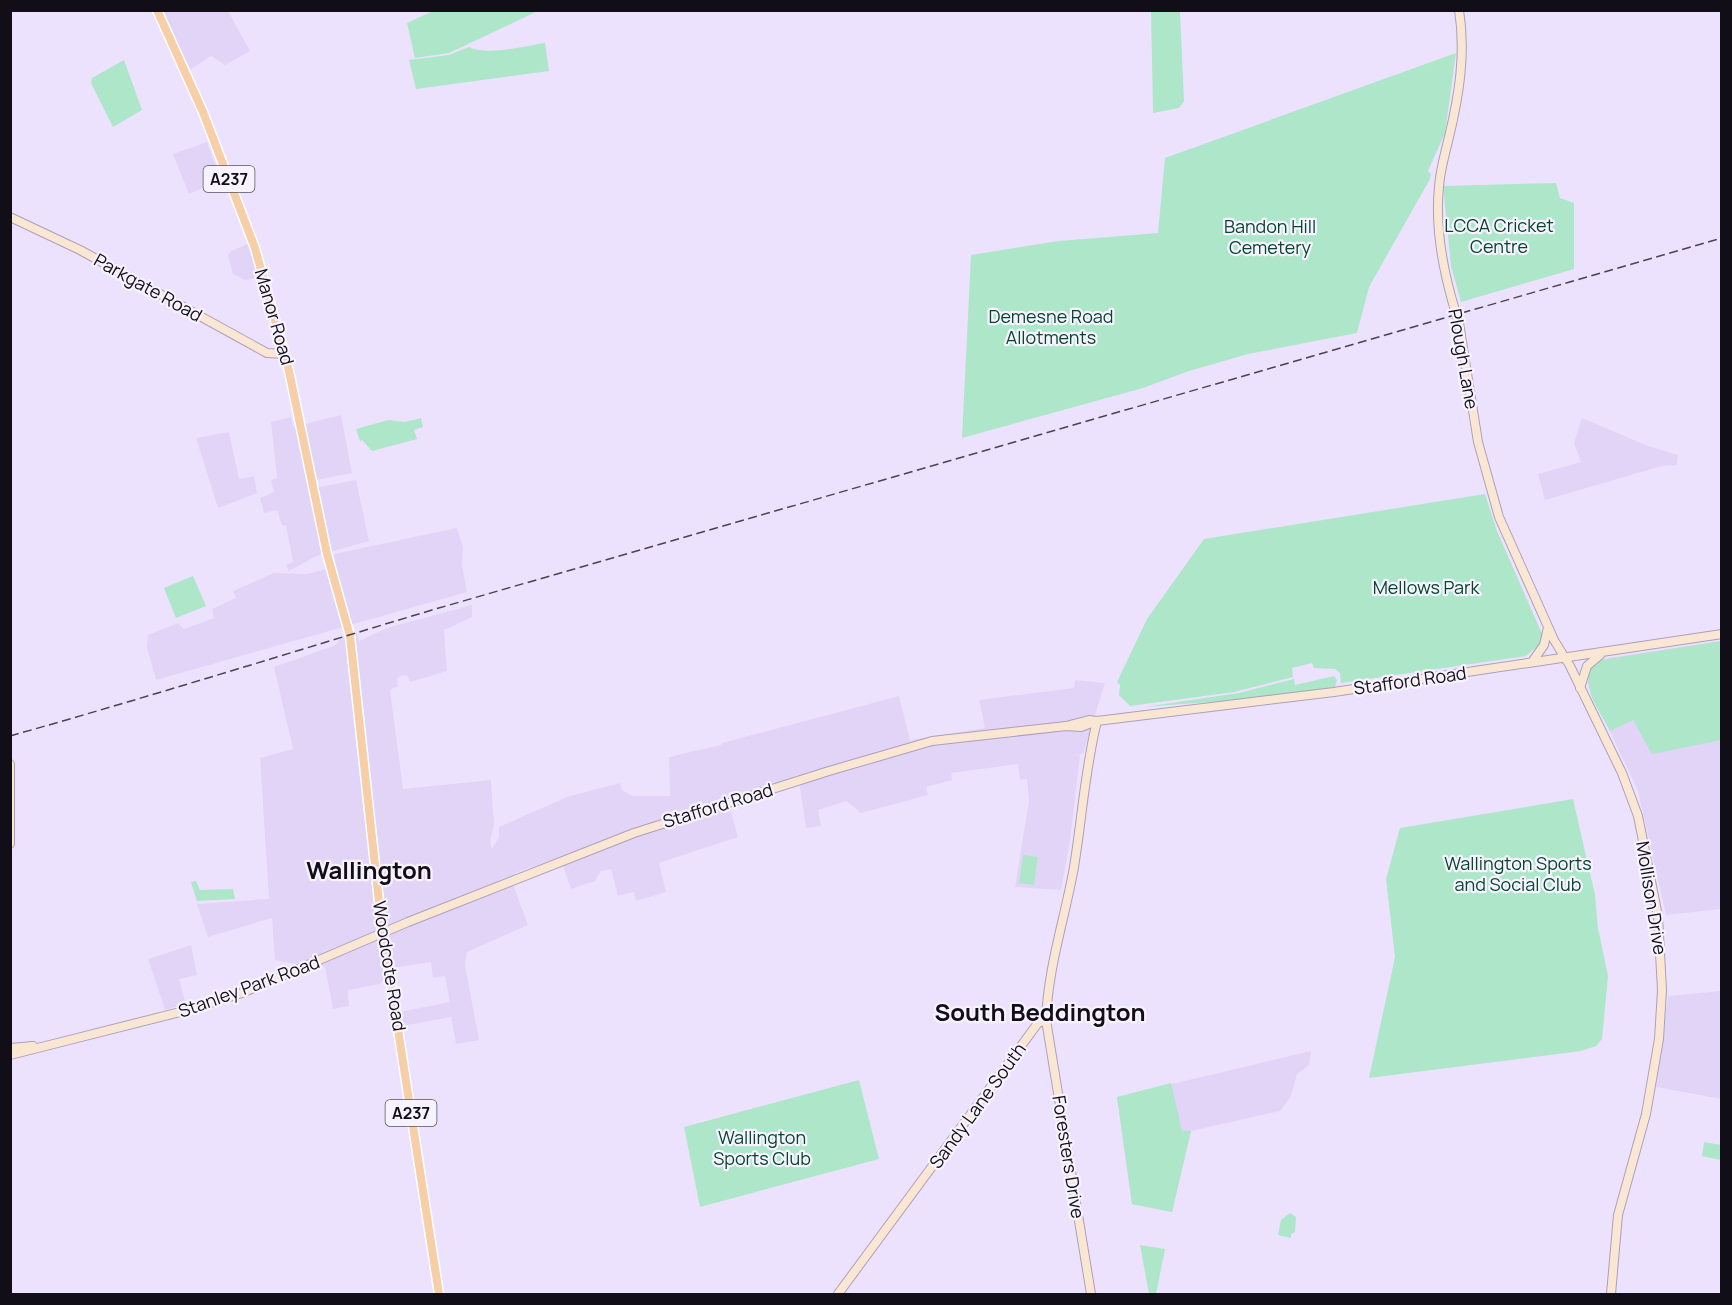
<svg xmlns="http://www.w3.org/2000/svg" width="1732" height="1305" font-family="Manrope,sans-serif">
<rect width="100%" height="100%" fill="#ede2fe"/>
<path fill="#e2d4f7" d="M 161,11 L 228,11 L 250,51 L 225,65 L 211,56 L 190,70 Z
M 207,142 L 221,180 L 189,194 L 173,154 Z
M 248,244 L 258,278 L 245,280 L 233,274 L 228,255 L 231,251 Z
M 341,415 L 352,473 L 316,480 L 308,445 L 300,447 L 308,489 L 356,480 L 369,541 L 316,556 L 289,571 L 286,565 L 293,562 L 286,525 L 282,526 L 277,510 L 264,513 L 260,498 L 274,492 L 271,480 L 277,478 L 271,422 L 291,417 L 293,427 Z
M 1582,418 L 1648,446 L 1678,455 L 1677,465 L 1662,466 L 1545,500 L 1538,474 L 1581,462 L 1574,443 Z
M 229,432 L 239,479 L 254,476 L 257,493 L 218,508 L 196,438 Z
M 457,528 L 463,547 L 462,566 L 467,592 L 156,680 L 147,647 L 148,635 L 178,623 L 184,629 L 214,618 L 212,609 L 236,598 L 233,591 L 274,573 L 307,574 L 336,567 L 334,554 Z
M 472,605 L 472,617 L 444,630 L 447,671 L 410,682 L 408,676 L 403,675 L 397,678 L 398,686 L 390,690 L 403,789 L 491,780 L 494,825 L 490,842 L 492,849 L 499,837 L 499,827 L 567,797 L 620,783 L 622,790 L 632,796 L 670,796 L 669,757 L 721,745 L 722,743 L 899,696 L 910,740 L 985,728 L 979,700 L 1074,688 L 1075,680 L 1105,683 L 1083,754 L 1069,756 L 1080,755 L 1070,841 L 1061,890 L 1015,887 L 1029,801 L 1027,779 L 1020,780 L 1018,764 L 951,773 L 952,780 L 926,787 L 928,795 L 861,813 L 846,801 L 818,810 L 821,826 L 806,828 L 799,781 L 729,804 L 738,837 L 659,863 L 666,892 L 636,901 L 634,892 L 618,896 L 611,869 L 601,871 L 595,881 L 571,889 L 560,857 L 515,873 L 514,887 L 528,925 L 467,952 L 465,965 L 479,1040 L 456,1044 L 451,1017 L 402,1026 L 400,1012 L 450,1002 L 445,976 L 433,978 L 431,962 L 393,968 L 380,984 L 348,990 L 349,1006 L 333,1009 L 325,967 L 313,959 L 296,964 L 275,960 L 272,918 L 208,937 L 197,904 L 269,899 L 260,758 L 293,749 L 274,667 L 336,645 L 341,637 L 357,633 L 359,641 L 387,628 Z
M 1721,641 L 1721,909 L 1666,915 L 1638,791 L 1587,682 L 1601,659 Z
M 191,945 L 197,975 L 179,979 L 186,1004 L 165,1010 L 148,959 Z
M 1721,991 L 1721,1099 L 1656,1087 L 1668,996 Z
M 1311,1051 L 1309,1065 L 1297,1074 L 1291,1096 L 1280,1111 L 1191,1131 L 1172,1212 L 1132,1204 L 1117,1097 Z"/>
<path fill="#ade6c9" d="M 433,11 L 433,10 L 538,11 L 449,53 L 415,58 L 407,23 Z
M 1151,11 L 1180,11 L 1184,101 L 1179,108 L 1153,113 Z
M 545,43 L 549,71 L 416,89 L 409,60 L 449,55 L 469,47 C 486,56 526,46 545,43 Z
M 1456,53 L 1445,133 L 1428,171 L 1431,174 L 1430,179 L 1369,287 L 1357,333 L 1248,354 L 1189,371 L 1143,388 L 962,438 L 971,255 L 1059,241 L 1158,233 L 1165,158 Z
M 124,60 L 142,110 L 113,127 L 91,83 L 92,78 Z
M 1556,183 L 1560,198 L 1574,203 L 1574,269 L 1461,302 L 1451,266 L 1443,186 Z
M 421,418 L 423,427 L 414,430 L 417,439 L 372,451 L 362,440 L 360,441 L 356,429 L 388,420 L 405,422 Z
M 1485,494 L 1497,531 L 1543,636 L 1539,645 L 1526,656 L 1341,683 L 1340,673 L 1335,669 L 1314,668 L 1312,663 L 1292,668 L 1293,677 L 1234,692 L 1130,706 L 1119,695 L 1120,685 L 1117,682 L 1147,619 L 1204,539 Z
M 193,576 L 206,606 L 176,618 L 164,588 Z
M 1721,641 L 1721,740 L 1652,754 L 1633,720 L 1610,731 C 1598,707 1578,686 1595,661 Z
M 1334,676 L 1337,680 L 1335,687 L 1237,700 L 1144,707 L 1239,693 L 1294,679 L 1295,685 Z
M 1573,799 L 1595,895 L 1598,928 L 1608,976 L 1602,1039 L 1596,1046 L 1581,1051 L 1369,1078 L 1395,957 L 1386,879 L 1400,828 Z
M 1023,855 L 1038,857 L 1034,885 L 1019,883 Z
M 196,881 L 200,890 L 233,889 L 235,899 L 197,901 L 191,882 Z
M 859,1080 L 879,1159 L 700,1207 L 684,1127 Z
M 1171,1083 L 1182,1131 L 1191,1131 L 1172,1212 L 1132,1204 L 1117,1097 Z
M 1704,1142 L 1721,1145 L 1721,1160 L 1702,1156 Z
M 1290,1213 L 1296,1217 L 1295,1232 L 1291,1234 L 1291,1238 L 1278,1235 L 1281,1220 Z
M 1140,1245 L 1165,1249 L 1156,1294 L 1149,1294 Z"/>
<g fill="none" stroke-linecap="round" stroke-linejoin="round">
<defs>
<path id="secondary" d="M 10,217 L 80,250 L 267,353 L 285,354
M 1452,300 C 1442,264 1435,225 1439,187 C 1440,170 1445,154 1449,137 C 1459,96 1466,53 1459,10
M 1459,323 L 1478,442 L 1499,517 L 1554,640 L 1570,666 L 1622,773 L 1638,816 L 1658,916 L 1662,990 L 1659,1039 L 1646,1114 L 1618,1215 L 1611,1294
M 1532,662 L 1544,645 L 1548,627
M 1580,688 L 1587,666 L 1600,655
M 1066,726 L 1081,727 L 1097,721
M 10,764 L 10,844
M 10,1048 L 33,1046
M 10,1055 L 192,1009 L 242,993 L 408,922 L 634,833 L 829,771 L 932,741 L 1066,726 L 1089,720 L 1097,721 L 1334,692 L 1722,634
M 838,1294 L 1038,1023 L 1046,1020
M 1091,1294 L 1046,1020 C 1048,967 1065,918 1074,867 C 1082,818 1085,769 1097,721"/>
<path id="primary" d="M 157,10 L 203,112 L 255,248 L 289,371 L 327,554 L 350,636 L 381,920 L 439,1294"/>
</defs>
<use href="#secondary" stroke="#aba0ba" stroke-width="10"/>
<use href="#primary" stroke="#fff" stroke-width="11"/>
<use href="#secondary" stroke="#fae7d3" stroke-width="8"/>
<use href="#primary" stroke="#f6cea7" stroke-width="8"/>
<path stroke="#494351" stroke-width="1.5" stroke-dasharray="9 4.5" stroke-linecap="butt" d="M 10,736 C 152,696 292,652 432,610 L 1722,238"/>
<defs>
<path id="secondary-bridge" d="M 1452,300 L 1459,323"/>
</defs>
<use href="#secondary-bridge" stroke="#aba0ba" stroke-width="10" stroke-linecap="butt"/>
<use href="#secondary-bridge" stroke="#fae7d3" stroke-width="8"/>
</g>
<g text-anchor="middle" stroke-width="4.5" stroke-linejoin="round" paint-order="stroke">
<g fill="#f7f3fe" stroke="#57535c" stroke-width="1.5">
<rect x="203.5" y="166" width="51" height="26" rx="4.5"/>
<rect x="385.5" y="1100" width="51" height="26" rx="4.5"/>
</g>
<g font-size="16" font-weight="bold" fill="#120e17">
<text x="229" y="185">A237</text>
<text x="411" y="1119">A237</text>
</g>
<g font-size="18" fill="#06452e" stroke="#f7f3fe">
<text x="1499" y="232">LCCA Cricket<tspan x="1499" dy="21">Centre</tspan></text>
<text x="1270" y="233">Bandon Hill<tspan x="1270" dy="21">Cemetery</tspan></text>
<text x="1051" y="323">Demesne Road<tspan x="1051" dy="21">Allotments</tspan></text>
<text x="1426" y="594">Mellows Park</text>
<text x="1518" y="870">Wallington Sports<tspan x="1518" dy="21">and Social Club</tspan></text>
<text x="762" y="1144">Wallington<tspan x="762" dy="21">Sports Club</tspan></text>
</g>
<g font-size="18" fill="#120e17" stroke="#f7f3fe">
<text transform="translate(148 288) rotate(29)" y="6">Parkgate Road</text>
<text transform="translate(274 317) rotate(74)" y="6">Manor Road</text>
<text transform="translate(1463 359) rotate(80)" y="6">Plough Lane</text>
<text transform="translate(1410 681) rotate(-8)" y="6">Stafford Road</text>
<text transform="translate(718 806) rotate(-17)" y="6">Stafford Road</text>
<text transform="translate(1651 898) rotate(81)" y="6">Mollison Drive</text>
<text transform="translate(389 966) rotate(81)" y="6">Woodcote Road</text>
<text transform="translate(249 987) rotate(-20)" y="6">Stanley Park Road</text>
<text transform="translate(978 1106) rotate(-54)" y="6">Sandy Lane South</text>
<text transform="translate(1068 1157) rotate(81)" y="6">Foresters Drive</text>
</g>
<g font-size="24" font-weight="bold" fill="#120e17" stroke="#f7f3fe">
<text x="369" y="879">Wallington</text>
<text x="1040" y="1021">South Beddington</text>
</g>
</g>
<rect width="1732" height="1305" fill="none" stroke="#120e17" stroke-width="24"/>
</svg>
